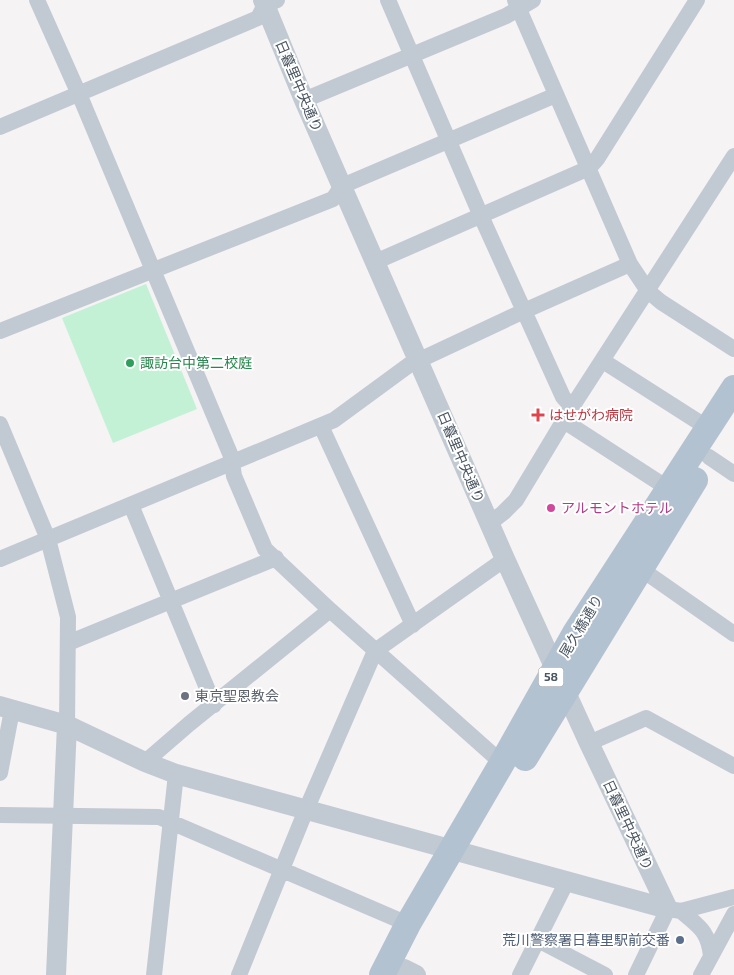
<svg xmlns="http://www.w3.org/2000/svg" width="734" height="975" font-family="'Exo 2','Noto Sans JP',sans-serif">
<rect width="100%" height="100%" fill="#f5f3f3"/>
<path fill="#c3f1d5" d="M 146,284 L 197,409 L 113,443 L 62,318 Z"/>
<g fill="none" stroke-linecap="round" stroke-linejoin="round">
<path stroke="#c1cad2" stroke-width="16" d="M 37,0 L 82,101 L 231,456 L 234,476 L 265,549 L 330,610 L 502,763
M 388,0 L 481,216 L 563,397 L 572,407
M 515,0 L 630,264 L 648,291 L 661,302 L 734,349
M 304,100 L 506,16 L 533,0
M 0,127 L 258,18 L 265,5 L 277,0
M 375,262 L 589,168 L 597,159 L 697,0
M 0,331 L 333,199 L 342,186 L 556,95
M 603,361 L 708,428
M 564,421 L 669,489
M 0,424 L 48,539 L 68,617 L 67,725
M 321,426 L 413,625
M 709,457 L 734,474
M 131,505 L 214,705
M 490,523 L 503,513 L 516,500 L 572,407 L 734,156
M 0,559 L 334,420 L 409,365 L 524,311 L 630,264
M 641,569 L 734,634
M 68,643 L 276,558
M 589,743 L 646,718 L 734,766
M 145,762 L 189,724 L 330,610
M 0,773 L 12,710
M 0,815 L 159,817 L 408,924
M 681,911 C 699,927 708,930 711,956
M 538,940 L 605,975
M 154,975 L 176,774
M 239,975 L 306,810 L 375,651 L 505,559
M 520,975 L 567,881
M 636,975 L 668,909 L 681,911 L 734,897
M 701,975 L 734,914"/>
<path stroke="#c1cad2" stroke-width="20" d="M 263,0 L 304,100 L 505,559 L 589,743 L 668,909
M 0,706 L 67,725 L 145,762 L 176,774 L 668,909
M 56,975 L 67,725
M 393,975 L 404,969 L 416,975"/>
<path stroke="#b3c2d1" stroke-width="26" d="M 525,758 L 695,480
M 382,975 L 408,924 L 502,763 L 575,633 L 734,388"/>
</g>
<circle fill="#2e9e5b" stroke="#fff" stroke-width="2" cx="130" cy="363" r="5"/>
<path fill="#e0444e" stroke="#fff" stroke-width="2" d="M535.5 407.5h5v5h5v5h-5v5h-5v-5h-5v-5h5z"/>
<circle fill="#d1479c" stroke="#fff" stroke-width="2" cx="551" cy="508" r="5"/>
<circle fill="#6b7280" stroke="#fff" stroke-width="2" cx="185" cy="696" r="5"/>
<circle fill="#5c6f8a" stroke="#fff" stroke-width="2" cx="680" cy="940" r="5"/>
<g text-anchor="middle" stroke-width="4" stroke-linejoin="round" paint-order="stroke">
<rect fill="#fff" stroke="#808990" stroke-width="1" x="538.5" y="667.5" width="25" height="19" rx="4"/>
<g font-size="12" font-weight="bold" fill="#4a5661">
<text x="551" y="681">58</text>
</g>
<g font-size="14" fill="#4a5661" stroke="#fff">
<text transform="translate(299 86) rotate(67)" y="5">日暮里中央通り</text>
<text transform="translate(461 457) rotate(67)" y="5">日暮里中央通り</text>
<text transform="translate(581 626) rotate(-59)" y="5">尾久橋通り</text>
<text transform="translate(628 825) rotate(65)" y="5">日暮里中央通り</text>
</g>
<g font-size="14" fill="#27864d" stroke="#fff" text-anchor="start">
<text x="140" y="368">諏訪台中第二校庭</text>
</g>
<g font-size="14" fill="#be3a42" stroke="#fff" text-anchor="start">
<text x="549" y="420">はせがわ病院</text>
</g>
<g font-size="14" fill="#b23c85" stroke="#fff" text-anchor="start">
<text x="561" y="513">アルモントホテル</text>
</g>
<g font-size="14" fill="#5b616d" stroke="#fff" text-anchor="start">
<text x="195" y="701">東京聖恩教会</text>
</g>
<g font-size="14" fill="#4e5e75" stroke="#fff" text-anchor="end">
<text x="670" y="945">荒川警察署日暮里駅前交番</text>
</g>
</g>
</svg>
